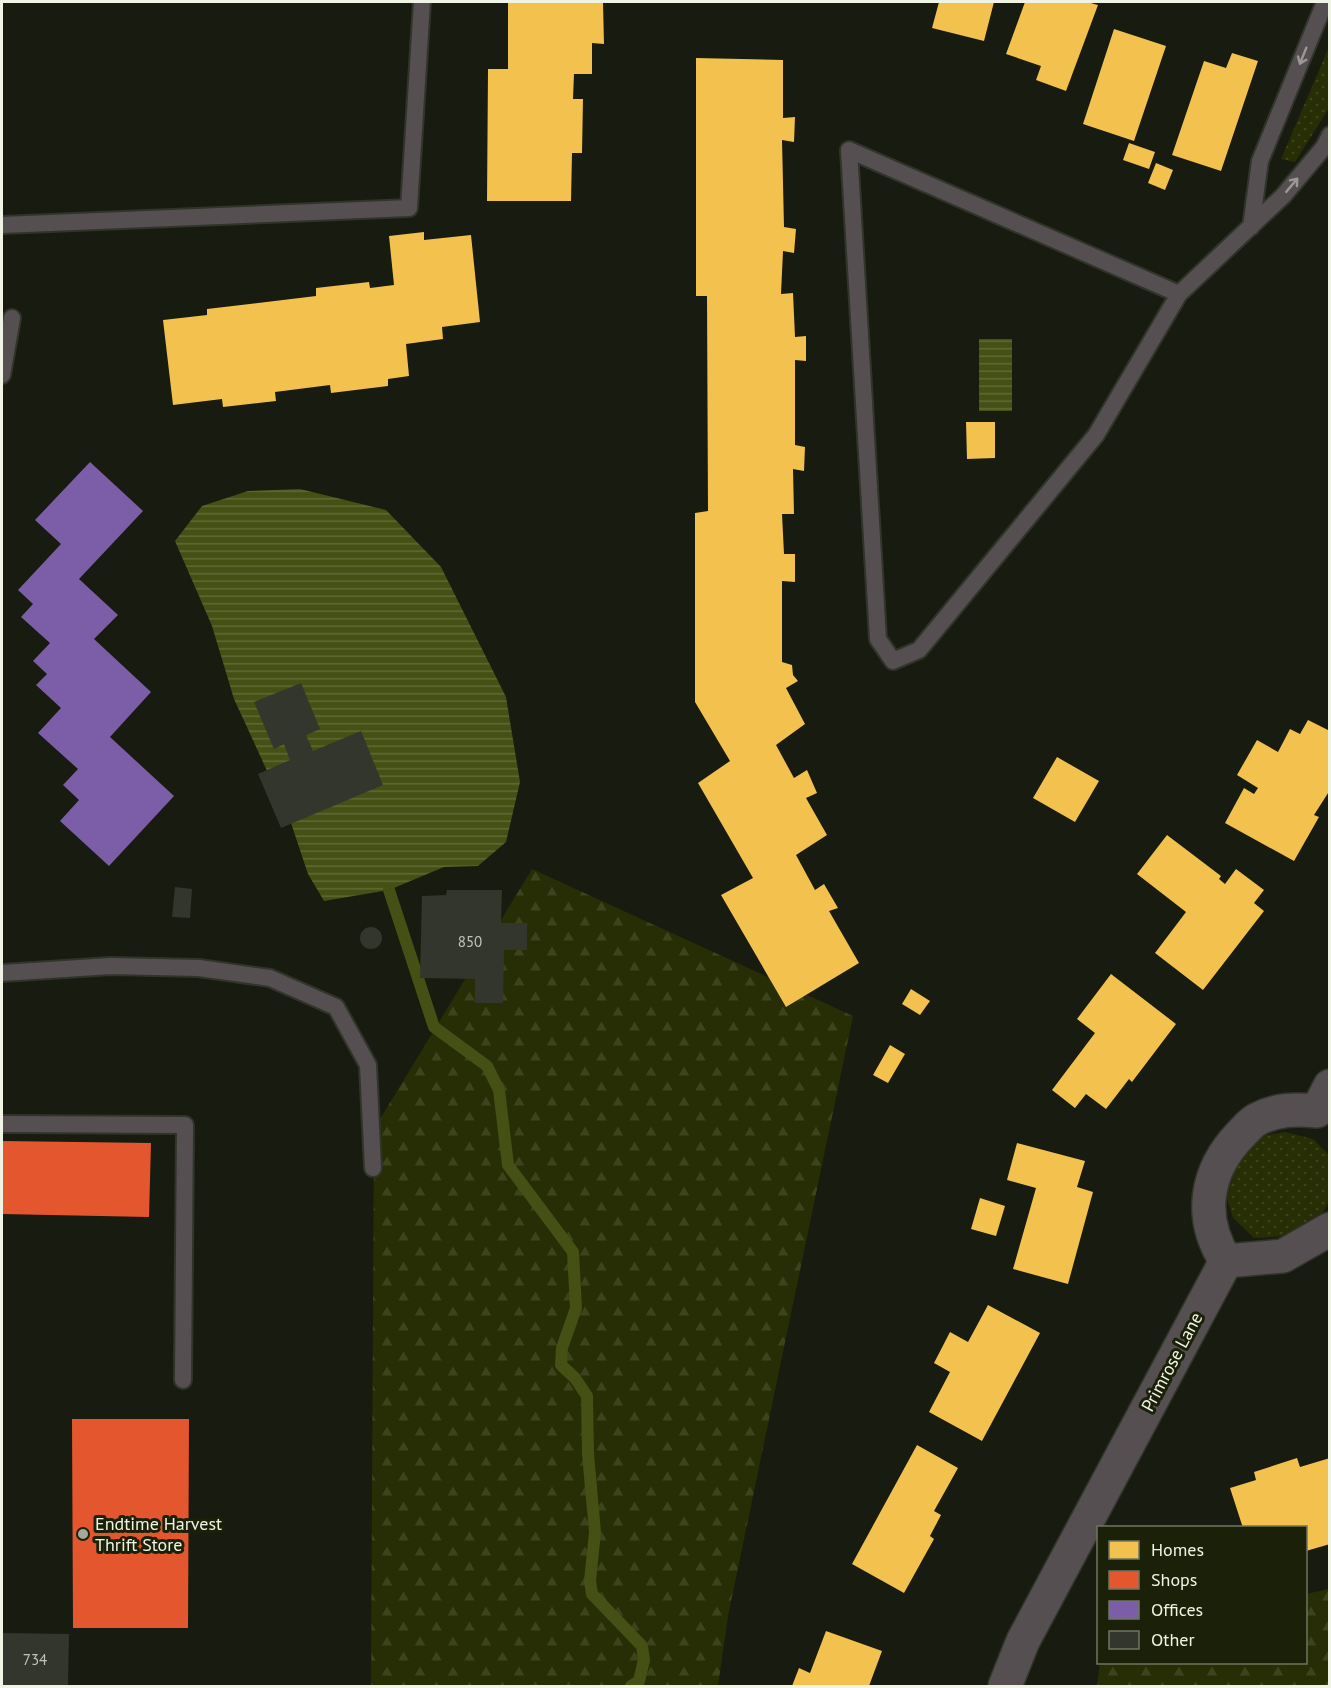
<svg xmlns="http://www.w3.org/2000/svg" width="1331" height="1688" font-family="'PT Sans',sans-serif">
<defs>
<pattern id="forest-firs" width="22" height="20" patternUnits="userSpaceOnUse" patternTransform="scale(1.5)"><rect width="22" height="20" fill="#272e05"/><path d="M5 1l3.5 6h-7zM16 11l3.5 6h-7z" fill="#3c431d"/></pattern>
<pattern id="garden-dots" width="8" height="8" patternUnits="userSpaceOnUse" patternTransform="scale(1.5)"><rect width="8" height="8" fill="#272e05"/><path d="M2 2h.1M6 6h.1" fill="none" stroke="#3c431d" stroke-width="1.8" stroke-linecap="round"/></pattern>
<pattern id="water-rules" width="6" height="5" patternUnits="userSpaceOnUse" patternTransform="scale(1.5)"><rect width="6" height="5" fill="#445014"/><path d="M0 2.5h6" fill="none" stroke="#5f6a36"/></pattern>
</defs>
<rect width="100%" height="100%" fill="#181b0f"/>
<path fill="url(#forest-firs)" d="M 532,869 L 853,1016 L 728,1616 L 718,1686 L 371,1686 L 374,1129 Z
M 1329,1589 L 1329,1686 L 1097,1686 L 1100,1663 L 1306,1662 L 1306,1594 Z"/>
<path fill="url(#garden-dots)" d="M 1329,47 L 1329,108 L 1295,162 L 1281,159 Z
M 1285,1132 L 1313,1139 L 1329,1155 L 1329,1201 L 1323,1212 L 1288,1236 L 1254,1238 L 1233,1218 L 1226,1195 L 1239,1160 L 1261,1136 Z"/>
<path fill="url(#water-rules)" d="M 979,339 L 1012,339 L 1012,411 L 979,411 Z
M 300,489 L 386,510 L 441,567 L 506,697 L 520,782 L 506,842 L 478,866 L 444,867 L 389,890 L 324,901 L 308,874 L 291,823 L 234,699 L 212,626 L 175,541 L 202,506 L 248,491 Z"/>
<path fill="#f2c14e" d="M 508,2 L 603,2 L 604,44 L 592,43 L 592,74 L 574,74 L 573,99 L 583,99 L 582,153 L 572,153 L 571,201 L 487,201 L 488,69 L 508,69 Z
M 939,2 L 994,2 L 984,41 L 932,28 Z
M 1025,2 L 1087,2 L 1098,5 L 1066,91 L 1036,80 L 1041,66 L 1006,54 Z
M 1114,29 L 1166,46 L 1134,141 L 1083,124 Z
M 1232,53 L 1258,61 L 1221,171 L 1172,155 L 1204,61 L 1226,68 Z
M 696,58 L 783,60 L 783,118 L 795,117 L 794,142 L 782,140 L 784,227 L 796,229 L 794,253 L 783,251 L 781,294 L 793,293 L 795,337 L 806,336 L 806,361 L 795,360 L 795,445 L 805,447 L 804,471 L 793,469 L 794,514 L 782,514 L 784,554 L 795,554 L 795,582 L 782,581 L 782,662 L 792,665 L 793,675 L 798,681 L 786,688 L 805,724 L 776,745 L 794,778 L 807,770 L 817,793 L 806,798 L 827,835 L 796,855 L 815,890 L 824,884 L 838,908 L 829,911 L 859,963 L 786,1007 L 721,895 L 753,878 L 698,783 L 730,761 L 695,702 L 695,513 L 708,511 L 707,296 L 696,296 Z
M 1129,143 L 1155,152 L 1149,169 L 1123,160 Z
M 1156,163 L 1173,170 L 1165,190 L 1148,183 Z
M 424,232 L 424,240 L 471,235 L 480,322 L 442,327 L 443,339 L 406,344 L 409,376 L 388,379 L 388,386 L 331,393 L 330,385 L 275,392 L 276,401 L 223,407 L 222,399 L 173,405 L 163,320 L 207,315 L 207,309 L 316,296 L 316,288 L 369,282 L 370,288 L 394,285 L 389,236 Z
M 966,422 L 995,422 L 995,458 L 967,459 Z
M 1308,720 L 1330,731 L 1330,790 L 1314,815 L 1319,817 L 1294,861 L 1225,823 L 1244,788 L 1254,794 L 1258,788 L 1237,775 L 1257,740 L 1278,752 L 1290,729 L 1300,734 Z
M 1057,757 L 1099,781 L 1075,822 L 1033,798 Z
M 1167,835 L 1221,876 L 1219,879 L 1225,884 L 1236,869 L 1264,890 L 1254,903 L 1264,911 L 1203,990 L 1155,953 L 1186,912 L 1137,874 Z
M 1111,974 L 1176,1024 L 1132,1082 L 1129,1079 L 1106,1109 L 1086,1094 L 1075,1108 L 1052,1090 L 1095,1033 L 1077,1019 Z
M 911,989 L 930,1001 L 920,1015 L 902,1004 Z
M 890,1045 L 905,1054 L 888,1083 L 873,1075 Z
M 1017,1143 L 1085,1161 L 1077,1187 L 1093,1192 L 1068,1284 L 1013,1269 L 1036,1188 L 1007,1180 Z
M 980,1198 L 1005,1206 L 996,1236 L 971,1229 Z
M 988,1305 L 1040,1333 L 982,1441 L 929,1412 L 950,1372 L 934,1363 L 950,1332 L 968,1342 Z
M 917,1445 L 958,1468 L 934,1511 L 941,1515 L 930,1536 L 934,1539 L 904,1593 L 852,1564 Z
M 1297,1458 L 1300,1467 L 1330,1458 L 1330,1544 L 1306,1551 L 1306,1528 L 1243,1528 L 1230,1488 L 1256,1480 L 1254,1472 Z
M 826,1631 L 882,1651 L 869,1686 L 792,1686 L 799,1668 L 810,1673 Z"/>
<path fill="#e4572e" d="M 2,1141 L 151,1143 L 149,1217 L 2,1214 Z
M 72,1419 L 189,1419 L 188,1628 L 73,1628 Z"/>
<path fill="#7b5ea7" d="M 90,462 L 143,511 L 79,579 L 118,615 L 94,639 L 151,692 L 110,737 L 174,796 L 109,866 L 60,821 L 79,800 L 63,785 L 78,769 L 38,733 L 61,708 L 36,685 L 47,674 L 33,661 L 50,643 L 21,617 L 33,604 L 18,590 L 61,544 L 35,520 Z"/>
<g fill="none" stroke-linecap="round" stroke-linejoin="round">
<path stroke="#445014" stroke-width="12" d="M 389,890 L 434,1027 L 487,1066 L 499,1090 L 508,1165 L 573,1252 L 576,1308 L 562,1348 L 561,1365 L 575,1378 L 587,1396 L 588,1454 L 595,1532 L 590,1581 L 592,1594 L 642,1646 L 644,1660 L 639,1681 L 631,1686"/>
</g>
<path fill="#33362c" d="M 301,683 L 320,729 L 306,735 L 313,751 L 361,731 L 383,785 L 281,828 L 258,774 L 290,760 L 284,744 L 274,749 L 254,702 Z
M 175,887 L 192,889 L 190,918 L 172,917 Z
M 447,890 L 502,890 L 501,923 L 527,923 L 527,950 L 504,950 L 503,1003 L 475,1003 L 475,979 L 420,978 L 422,896 L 446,895 Z
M360 938a11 11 0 1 1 22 0a11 11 0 1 1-22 0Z
M 2,1633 L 69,1634 L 68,1686 L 2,1686 Z"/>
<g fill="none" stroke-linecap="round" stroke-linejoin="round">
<defs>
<path id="service" d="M 2,225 L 409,208 L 422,2
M 1251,227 L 1260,161 L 1325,2
M 1179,294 L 849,150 L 878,639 L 893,661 L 919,650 L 1096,435 L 1179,294 L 1283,196 L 1324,147 L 1330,135
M 2,375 L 12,318
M 2,973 L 111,966 L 199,968 L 270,978 L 336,1007 L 368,1065 L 373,1168
M 2,1124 L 185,1125 L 183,1380"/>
<path id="minor" d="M 1226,1261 L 1283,1256 L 1330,1229
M 1005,1686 L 1023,1641 L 1226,1261 C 1198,1218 1205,1171 1241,1134 C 1246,1129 1251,1122 1258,1119 C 1277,1109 1296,1109 1317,1111 L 1330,1086"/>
</defs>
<use href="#service" stroke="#31342a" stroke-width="20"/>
<use href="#minor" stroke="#31342a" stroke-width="36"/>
<use href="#service" stroke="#554f52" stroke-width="16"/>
<use href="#minor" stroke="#554f52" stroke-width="33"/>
</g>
<defs><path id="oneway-shaft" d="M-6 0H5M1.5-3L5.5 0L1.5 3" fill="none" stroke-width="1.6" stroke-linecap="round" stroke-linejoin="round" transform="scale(1.5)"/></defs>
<g stroke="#9b9994">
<use href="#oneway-shaft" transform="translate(1303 56) rotate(112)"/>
<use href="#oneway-shaft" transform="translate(1292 185) rotate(-50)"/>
</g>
<circle fill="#a4a89a" stroke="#1b2109" stroke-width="2" cx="83" cy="1534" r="6"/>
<g text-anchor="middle" stroke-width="6" stroke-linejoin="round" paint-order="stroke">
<g font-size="15" fill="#c1c4b7">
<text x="470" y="947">850</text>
<text x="35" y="1665">734</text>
</g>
<g font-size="18" fill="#f0f4e5" stroke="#1b2109">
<text transform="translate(1172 1362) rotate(-62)" y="6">Primrose Lane</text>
</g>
<g font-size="18" fill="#f0f4e5" stroke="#1b2109" text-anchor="start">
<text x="95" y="1530">Endtime Harvest<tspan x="95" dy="21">Thrift Store</tspan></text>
</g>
</g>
<rect width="1331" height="1688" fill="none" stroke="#f0f4e5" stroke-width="6"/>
<rect x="1097" y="1526" width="210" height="138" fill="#1b2109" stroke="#707561" stroke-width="1.5"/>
<rect x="1109" y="1541" width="30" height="18" fill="#f2c14e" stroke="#707561" stroke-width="1.5"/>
<text x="1151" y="1556" font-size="18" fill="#f0f4e5">Homes</text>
<rect x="1109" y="1571" width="30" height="18" fill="#e4572e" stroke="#707561" stroke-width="1.5"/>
<text x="1151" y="1586" font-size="18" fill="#f0f4e5">Shops</text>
<rect x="1109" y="1601" width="30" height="18" fill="#7b5ea7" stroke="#707561" stroke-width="1.5"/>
<text x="1151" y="1616" font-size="18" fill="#f0f4e5">Offices</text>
<rect x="1109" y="1631" width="30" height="18" fill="#33362c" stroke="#707561" stroke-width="1.5"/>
<text x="1151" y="1646" font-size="18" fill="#f0f4e5">Other</text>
</svg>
